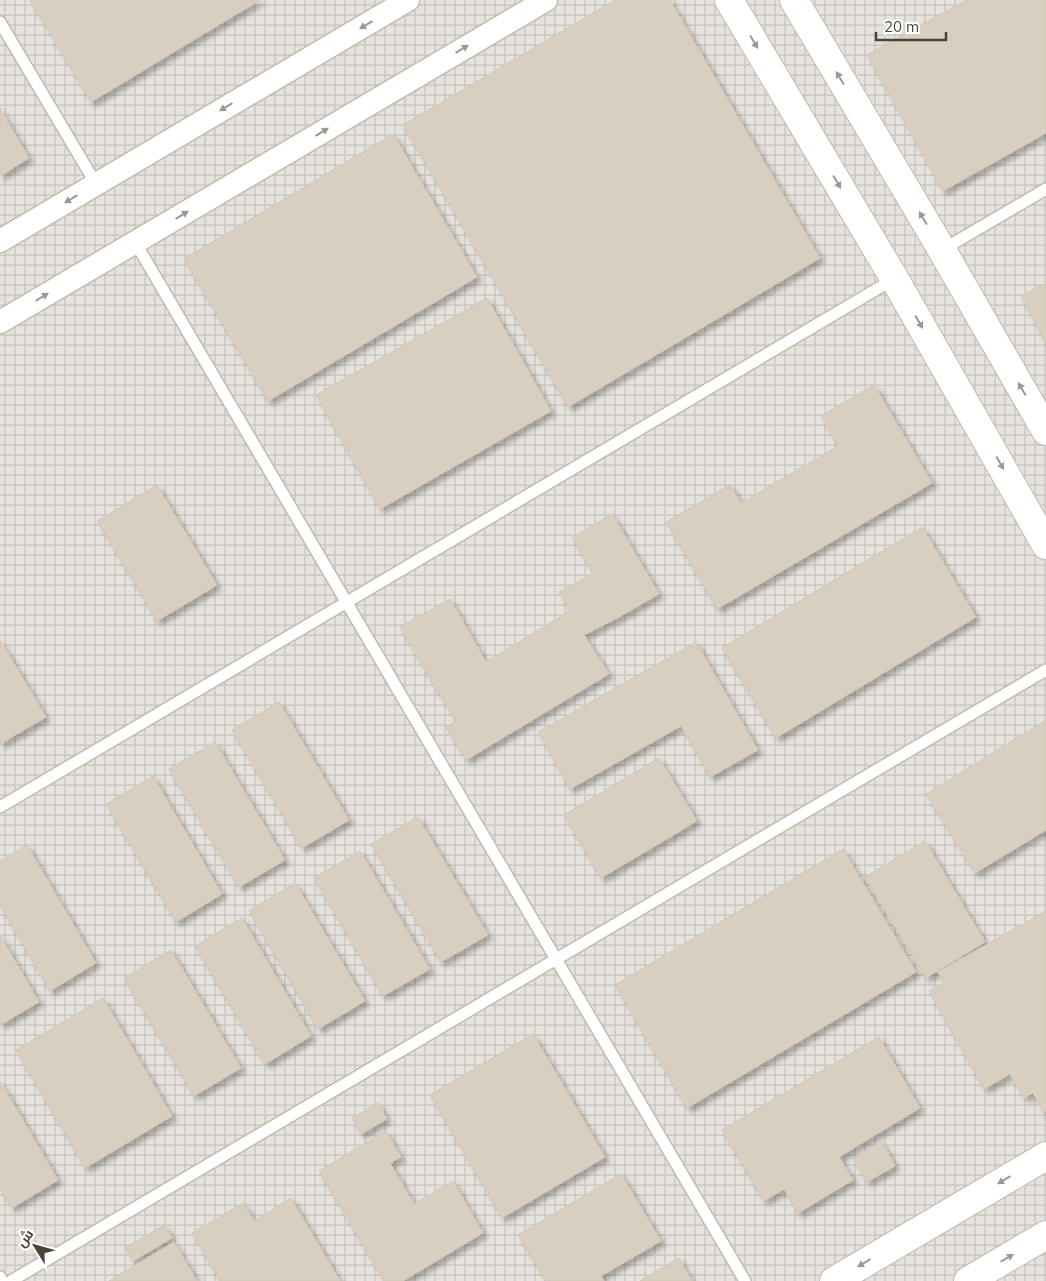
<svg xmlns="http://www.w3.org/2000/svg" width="1046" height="1281" font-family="Mulish,Cairo,sans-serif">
<defs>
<pattern id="industrial-grid" width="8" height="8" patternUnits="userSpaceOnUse" patternTransform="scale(1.25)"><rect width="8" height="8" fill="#e6e2dd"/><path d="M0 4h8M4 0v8" fill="none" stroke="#c7c3be"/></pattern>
<filter id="shadow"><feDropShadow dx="4.5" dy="4.5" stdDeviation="2.5" flood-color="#0004"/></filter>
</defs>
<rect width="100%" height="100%" fill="#f6f3ec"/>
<path fill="url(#industrial-grid)" d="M 0,0 L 1046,0 L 1046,1281 L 0,1281 Z"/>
<path fill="#d8cfc1" stroke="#d3c7b4" filter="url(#shadow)" d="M 30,0 L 260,0 L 91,102 Z
M 615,0 L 670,0 L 820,258 L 568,407 L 403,125 Z
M 966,0 L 1046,0 L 1046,133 L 943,191 L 867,55 Z
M 0,108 L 29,158 L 0,176 Z
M 393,134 L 477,277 L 268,401 L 184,259 Z
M 1046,283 L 1046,344 L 1021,296 Z
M 487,298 L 551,411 L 380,509 L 316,395 Z
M 874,385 L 932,483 L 717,609 L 666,522 L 730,485 L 741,503 L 838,446 L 821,416 Z
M 157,485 L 217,585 L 157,621 L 97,521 Z
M 612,514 L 659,594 L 619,617 L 584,635 L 609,674 L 466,760 L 446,727 L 456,721 L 439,692 L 438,693 L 400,627 L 450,599 L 486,662 L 570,611 L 559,592 L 593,573 L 572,538 Z
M 922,527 L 976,617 L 776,738 L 722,648 Z
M 0,640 L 46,717 L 0,744 Z
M 696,642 L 758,750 L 710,777 L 681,726 L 570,789 L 538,732 Z
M 279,702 L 349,820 L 302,848 L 232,730 Z
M 1046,720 L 1046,830 L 975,873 L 926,794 Z
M 215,742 L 285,860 L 239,887 L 169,769 Z
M 659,758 L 697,821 L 601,878 L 564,815 Z
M 153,776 L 222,894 L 176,922 L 106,804 Z
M 418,817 L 488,935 L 441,962 L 371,844 Z
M 925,841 L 985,942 L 926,978 L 865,877 Z
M 27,845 L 96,963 L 50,991 L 0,906 L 0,861 Z
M 843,849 L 916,972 L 687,1108 L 615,985 Z
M 360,851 L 430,969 L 383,996 L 314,878 Z
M 295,883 L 365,1001 L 318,1029 L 249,911 Z
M 1046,911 L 1046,1111 L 1044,1113 L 1033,1093 L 1024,1098 L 1010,1074 L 984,1089 L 929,991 L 944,983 L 938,972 Z
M 242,918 L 311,1036 L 265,1064 L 195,946 Z
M 0,935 L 39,1002 L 0,1025 Z
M 171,950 L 241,1068 L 194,1096 L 124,978 Z
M 103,998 L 172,1116 L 85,1168 L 16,1050 Z
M 533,1034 L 605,1157 L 502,1218 L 430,1095 Z
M 879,1037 L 920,1108 L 839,1157 L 853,1180 L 798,1213 L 784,1189 L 764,1201 L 722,1130 Z
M 0,1081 L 58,1180 L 12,1208 L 0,1188 Z
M 378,1103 L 387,1119 L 361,1134 L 352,1118 Z
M 386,1131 L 401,1157 L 390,1163 L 414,1204 L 453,1181 L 483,1233 L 403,1281 L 384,1281 L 319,1171 Z
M 882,1142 L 895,1166 L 867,1182 L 853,1159 Z
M 621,1174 L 661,1241 L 601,1276 L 604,1281 L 546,1281 L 518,1235 Z
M 291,1198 L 340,1281 L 220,1281 L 192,1233 L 243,1203 L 254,1221 Z
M 164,1225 L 172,1238 L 133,1261 L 125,1248 Z
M 174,1242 L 197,1281 L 109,1281 Z
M 679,1258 L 692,1281 L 640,1281 Z"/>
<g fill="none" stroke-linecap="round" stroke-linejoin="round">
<defs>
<path id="service" d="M 0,22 L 96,184
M 135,242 L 745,1281
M 942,250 L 1046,189
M 0,807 L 894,279
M 0,1277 L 2,1281
M 11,1281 L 1046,670"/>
<path id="minor" d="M 0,241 L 408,0
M 0,322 L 546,0"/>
<path id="tertiary" d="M 729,0 L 894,278 L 1046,545
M 794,0 L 942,250 L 1046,431
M 834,1281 L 1046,1156
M 968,1281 L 1046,1235"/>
</defs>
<use href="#service" stroke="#c2bbae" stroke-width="14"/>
<use href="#minor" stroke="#c2bbae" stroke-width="25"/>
<use href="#tertiary" stroke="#c2bbae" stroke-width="30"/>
<use href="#service" stroke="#fff" stroke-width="11"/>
<use href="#minor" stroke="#fff" stroke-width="22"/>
<use href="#tertiary" stroke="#fff" stroke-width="28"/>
</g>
<defs><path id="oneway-solid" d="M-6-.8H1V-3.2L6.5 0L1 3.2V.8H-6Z" transform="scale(1.25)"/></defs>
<g fill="#9c9892">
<use href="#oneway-solid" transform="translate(366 25) rotate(149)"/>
<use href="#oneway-solid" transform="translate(754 42) rotate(59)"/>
<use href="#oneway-solid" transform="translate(462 49) rotate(-31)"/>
<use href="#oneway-solid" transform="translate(840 78) rotate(-121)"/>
<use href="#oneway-solid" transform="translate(226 107) rotate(149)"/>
<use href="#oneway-solid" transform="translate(322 132) rotate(-31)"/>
<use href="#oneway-solid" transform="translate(837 182) rotate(59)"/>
<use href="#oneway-solid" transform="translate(71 199) rotate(149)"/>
<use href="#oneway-solid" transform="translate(182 215) rotate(-31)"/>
<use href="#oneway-solid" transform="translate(923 218) rotate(-121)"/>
<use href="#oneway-solid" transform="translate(42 297) rotate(-31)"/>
<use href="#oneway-solid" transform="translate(919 322) rotate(60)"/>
<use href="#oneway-solid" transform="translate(1022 389) rotate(-120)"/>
<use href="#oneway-solid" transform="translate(1000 463) rotate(60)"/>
<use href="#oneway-solid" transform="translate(1004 1180) rotate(149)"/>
<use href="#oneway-solid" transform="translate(1007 1258) rotate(-30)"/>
<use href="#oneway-solid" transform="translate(864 1263) rotate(149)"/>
</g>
<g transform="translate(35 1246) rotate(307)" stroke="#ffffff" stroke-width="4" paint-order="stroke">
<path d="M0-4L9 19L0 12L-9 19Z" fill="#4b4439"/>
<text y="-8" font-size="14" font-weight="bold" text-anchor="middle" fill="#4b4439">ش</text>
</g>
<path d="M876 32v8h70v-8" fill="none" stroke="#4b4439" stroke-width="2.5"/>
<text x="884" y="32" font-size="15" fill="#4b4439" stroke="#ffffff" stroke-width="4" paint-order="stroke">20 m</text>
</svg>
